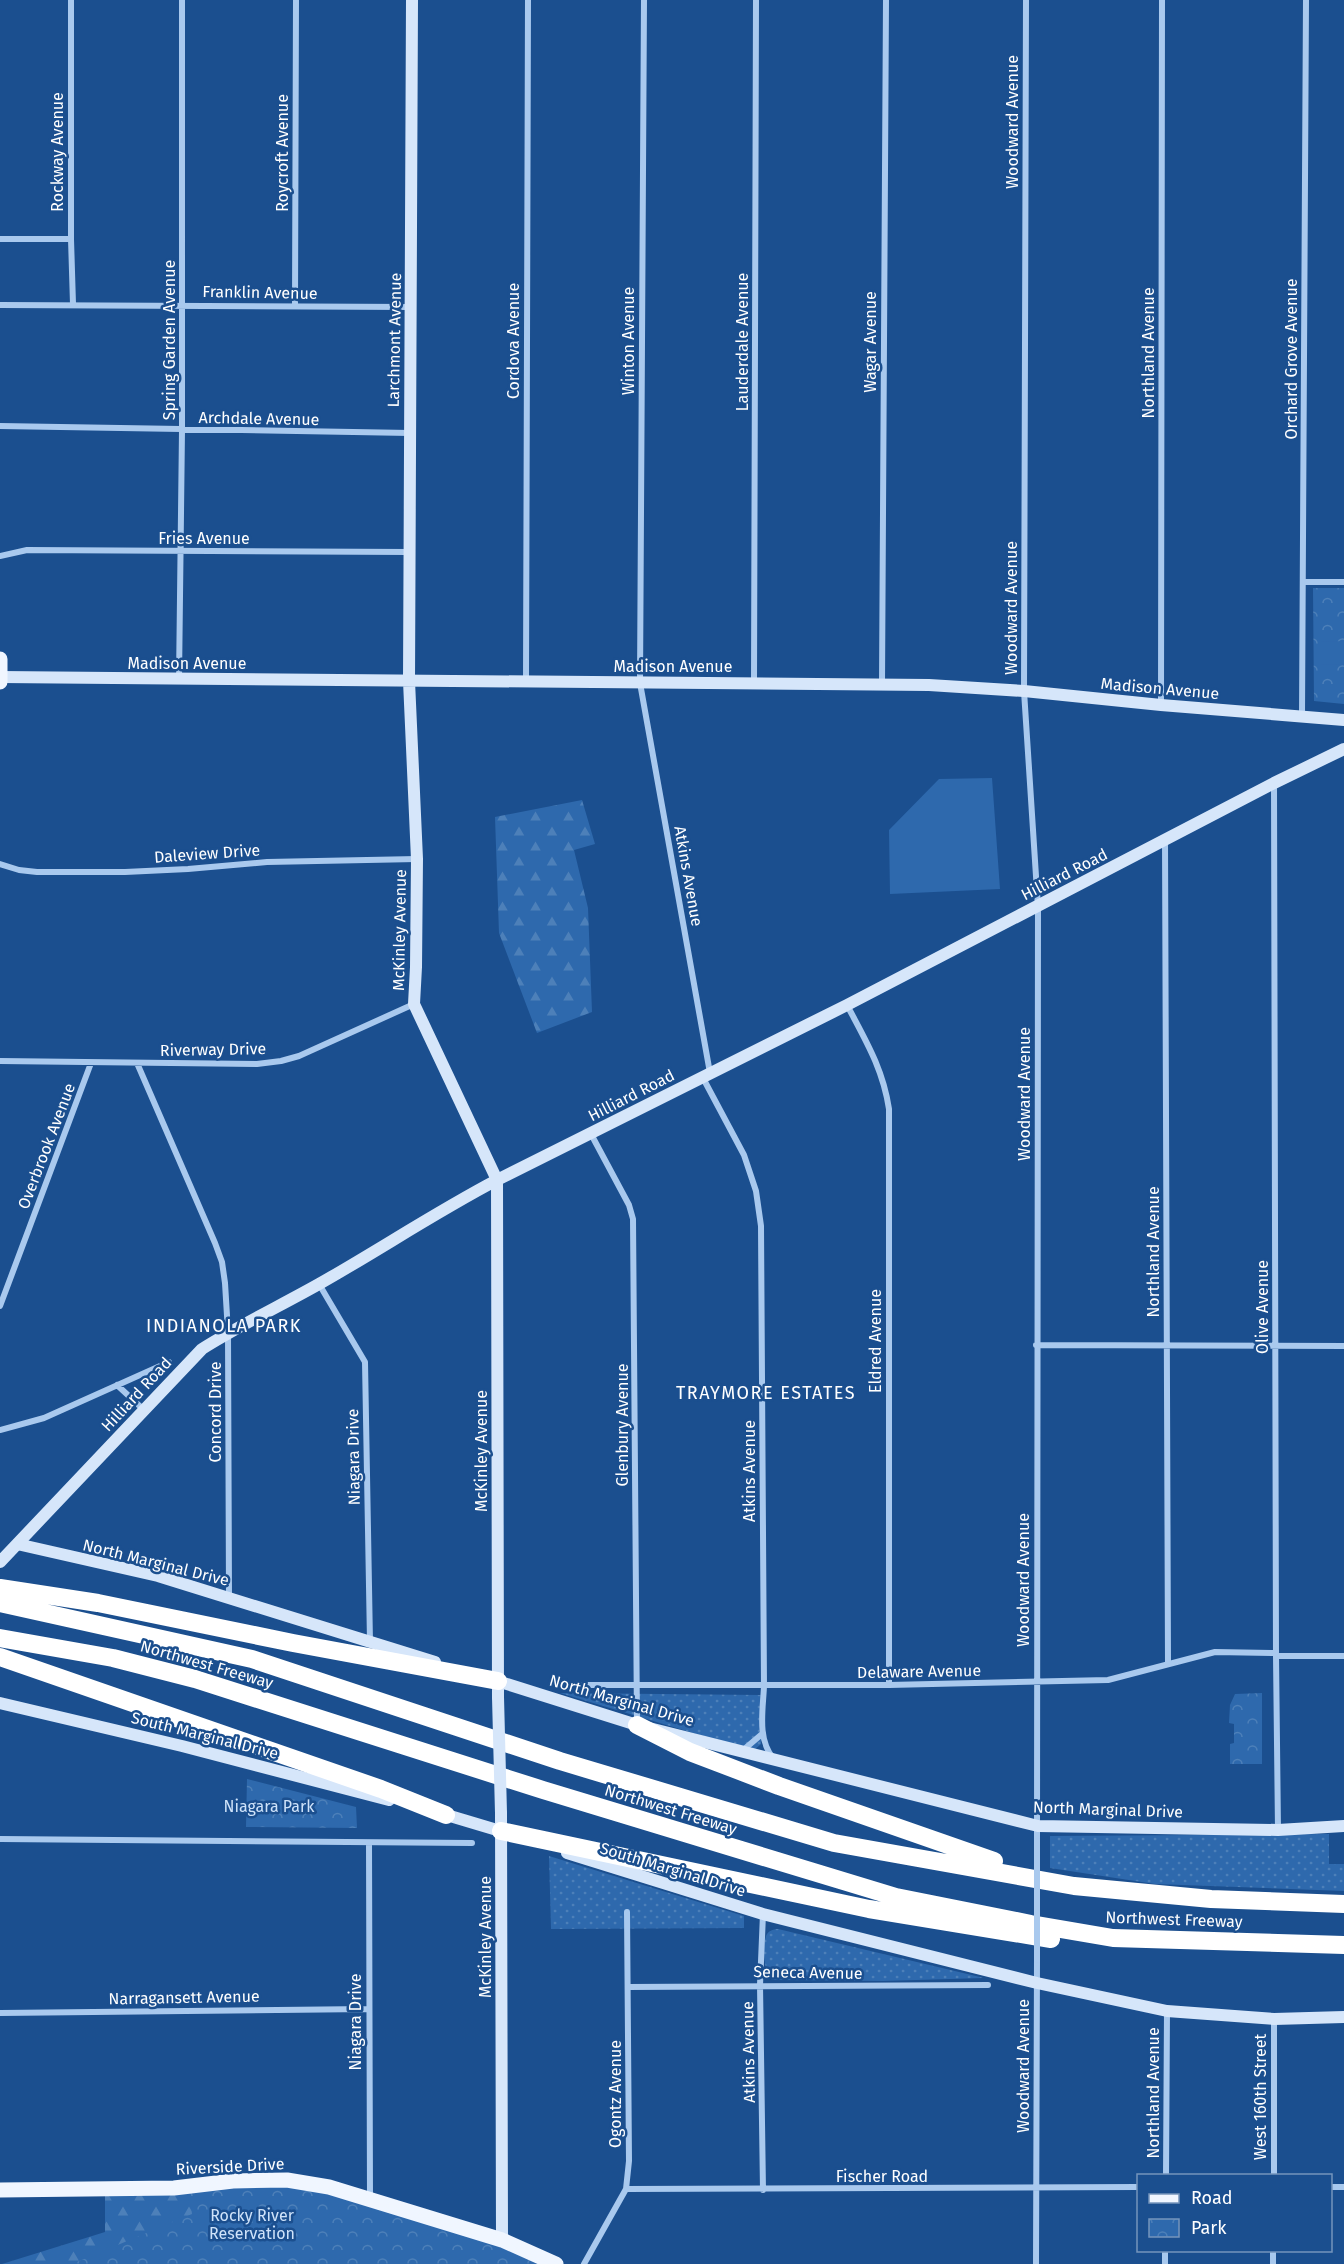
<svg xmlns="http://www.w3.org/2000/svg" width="1344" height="2264" font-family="'Fira Sans',sans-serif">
<defs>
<pattern id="grass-dots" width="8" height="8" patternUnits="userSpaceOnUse" patternTransform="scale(1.5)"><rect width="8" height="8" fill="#2e69ad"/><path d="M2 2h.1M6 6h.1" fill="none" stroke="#4d80b9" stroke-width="1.8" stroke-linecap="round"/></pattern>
<pattern id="forest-firs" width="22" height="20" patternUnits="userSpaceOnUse" patternTransform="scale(1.5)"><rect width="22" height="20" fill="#2e69ad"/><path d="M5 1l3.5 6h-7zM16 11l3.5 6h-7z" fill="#4d80b9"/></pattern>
<pattern id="park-crowns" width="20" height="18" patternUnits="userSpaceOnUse" patternTransform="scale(1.5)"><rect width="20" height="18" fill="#2e69ad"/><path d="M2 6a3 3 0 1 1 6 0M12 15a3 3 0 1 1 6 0" fill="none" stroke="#4d80b9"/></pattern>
</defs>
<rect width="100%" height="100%" fill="#1b4f8f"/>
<path fill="url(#grass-dots)" d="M 560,1693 L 761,1695 L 761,1744 L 753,1751 Z
M 1329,1834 L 1329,1864 L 1344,1864 L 1344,1891 L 1155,1884 L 1050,1868 L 1050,1836 Z
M 549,1856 L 744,1916 L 744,1928 L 551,1929 Z
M 778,1929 L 980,1977 L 983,1978 L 883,1981 L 772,1980 C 764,1974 762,1947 766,1936 C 768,1931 773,1929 778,1929 Z"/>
<path fill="url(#forest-firs)" d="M 582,800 L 595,844 L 574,850 L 588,908 L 592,1012 L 537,1033 L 499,933 L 495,817 Z
M 189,2186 L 546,2264 L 2,2264 L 105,2232 L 105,2192 Z"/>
<path fill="url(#park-crowns)" d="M 1313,588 L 1344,588 L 1344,704 L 1314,701 Z
M 1262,1693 L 1262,1764 L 1230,1764 L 1230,1744 L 1234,1743 L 1234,1724 L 1229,1723 L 1230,1705 L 1235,1694 Z
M 247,1779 L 356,1807 L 357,1828 L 246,1827 Z
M 189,2186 L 307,2186 L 496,2243 L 546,2264 L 72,2264 L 192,2214 Z"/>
<path fill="#2e69ad" d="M 1344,641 L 1344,664 L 1321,665 L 1321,642 Z
M 992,778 L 1000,889 L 890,894 L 889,830 L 939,779 Z"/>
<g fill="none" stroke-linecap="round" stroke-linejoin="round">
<path stroke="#a9c9ee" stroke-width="6" d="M 71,0 L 71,239 L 73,304
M 644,0 L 640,683 L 710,1073
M 1026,0 L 1024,691 L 1038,907 L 1037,1841
M 0,239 L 71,239
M 0,305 L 411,307
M 295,306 L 296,0
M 0,426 L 410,433
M 0,556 L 27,550 L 409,552
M 1304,582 L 1344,582
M 179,680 L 182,430 L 182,0
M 526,682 L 528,0
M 754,683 L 756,0
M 882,684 L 886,0
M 1161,705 L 1162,0
M 1302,716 L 1306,0
M 1274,784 L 1276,1656 L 1278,1830
M 1165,840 L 1168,1663
M 0,864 L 19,870 L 37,872 L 125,872 L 188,869 L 267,862 L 417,859
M 847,1005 C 866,1041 883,1069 889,1109 L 889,1685
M 0,1061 L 257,1064 L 281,1061 L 299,1056 L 414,1004
M 137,1063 L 215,1243 L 222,1262 L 225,1283 L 228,1332 L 229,1597
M 703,1078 L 744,1155 L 756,1191 L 761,1226 L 764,1686 C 763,1710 757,1738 773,1758
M 591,1134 L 629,1205 L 633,1219 L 637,1724
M 319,1284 L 365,1362 L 370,1642
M 0,1306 L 91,1063
M 1036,1345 L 1344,1346
M 117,1385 L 144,1410
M 0,1430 L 44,1418 L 169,1362
M 1276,1656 L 1344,1656
M 558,1685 L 889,1685 L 1108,1680 L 1215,1652 L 1276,1653
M 742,1751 L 762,1734
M 0,1839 L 472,1843
M 369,1843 L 370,2199
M 763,1914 L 760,1985 L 763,2190
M 628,1987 L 988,1985
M 0,2013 L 368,2009
M 1274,2019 L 1274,2176
M 1166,2176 L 1167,2011
M 1330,2187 L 1344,2187
M 626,2189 L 1138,2187
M 584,2264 L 626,2189 L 629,2161 L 627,1912
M 1036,2264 L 1037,1960
M 1165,2264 L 1165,2250
M 1273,2264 L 1273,2250"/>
<path stroke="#d6e6fa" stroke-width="12" d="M 412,0 L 409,681 L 417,859 L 416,967 L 414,1004 L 497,1180 L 498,1697
M 0,677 L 929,685 L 1024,691 L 1161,705 L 1344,720
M 17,1544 L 158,1576 L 435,1662
M 0,1562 L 202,1349 C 240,1325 280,1306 319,1284 C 379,1250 436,1212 497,1180 L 847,1005 L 1274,783 L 1344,749
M 491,1679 L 637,1725 L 1038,1826 L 1278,1830 L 1344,1826
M 0,1703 L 182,1746 L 389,1800
M 440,1813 L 507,1833
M 501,1813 L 502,2240
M 567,1853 L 763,1914 L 1037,1983 L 1167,2011 L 1274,2019 L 1344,2017"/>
<path stroke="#f0f6ff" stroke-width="15" d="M 0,659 L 0,682
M 0,2190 L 174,2188 L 233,2181 L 287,2180 L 329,2187 L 502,2240 L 556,2264"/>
<path stroke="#fff" stroke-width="18" d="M 0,1588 L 98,1603 L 293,1643 L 498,1681
M 0,1603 L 252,1659 L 560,1761 L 834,1843 L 1074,1886 L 1211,1899 L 1344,1904
M 0,1638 L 113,1658 L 195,1679 L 543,1790 L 896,1897 L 1031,1924 L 1113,1938 L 1344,1945
M 0,1657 L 381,1789 L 446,1815
M 637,1725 L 690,1752 L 779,1786 L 994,1861
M 501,1831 L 869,1909 L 1051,1939"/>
<path stroke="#a9c9ee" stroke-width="6" d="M 1037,1960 L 1037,1841"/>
<path stroke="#d6e6fa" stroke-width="12" d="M 498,1697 L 501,1813"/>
</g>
<g text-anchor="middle" stroke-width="5" stroke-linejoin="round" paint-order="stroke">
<g font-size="16" fill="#fff" stroke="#1b4f8f">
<text transform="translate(1012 122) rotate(-90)" y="6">Woodward Avenue</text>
<text transform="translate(57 152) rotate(-90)" y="6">Rockway Avenue</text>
<text transform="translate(282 153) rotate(-90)" y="6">Roycroft Avenue</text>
<text transform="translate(260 292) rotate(1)" y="6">Franklin Avenue</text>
<text transform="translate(169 340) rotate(-90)" y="6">Spring Garden Avenue</text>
<text transform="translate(394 340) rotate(-89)" y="6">Larchmont Avenue</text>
<text transform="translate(513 341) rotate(-90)" y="6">Cordova Avenue</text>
<text transform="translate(628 341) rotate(-90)" y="6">Winton Avenue</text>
<text transform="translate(742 342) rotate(-90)" y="6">Lauderdale Avenue</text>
<text transform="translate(870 342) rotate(-90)" y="6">Wagar Avenue</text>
<text transform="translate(1148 353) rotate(-90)" y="6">Northland Avenue</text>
<text transform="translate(1291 359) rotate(-90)" y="6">Orchard Grove Avenue</text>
<text transform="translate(259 418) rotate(1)" y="6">Archdale Avenue</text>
<text x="204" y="544">Fries Avenue</text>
<text transform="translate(1011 608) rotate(-90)" y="6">Woodward Avenue</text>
<text x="187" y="669">Madison Avenue</text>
<text x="673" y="672">Madison Avenue</text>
<text transform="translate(1160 688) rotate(5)" y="6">Madison Avenue</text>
<text transform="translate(207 853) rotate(-4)" y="6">Daleview Drive</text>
<text transform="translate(1064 874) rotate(-27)" y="6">Hilliard Road</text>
<text transform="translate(689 876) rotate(80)" y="6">Atkins Avenue</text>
<text transform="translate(399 930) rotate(-89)" y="6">McKinley Avenue</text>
<text transform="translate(213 1049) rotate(-1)" y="6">Riverway Drive</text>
<text transform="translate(1024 1094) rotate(-90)" y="6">Woodward Avenue</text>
<text transform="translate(631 1095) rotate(-27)" y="6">Hilliard Road</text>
<text transform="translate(46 1146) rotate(-69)" y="6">Overbrook Avenue</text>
<text transform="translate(1153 1252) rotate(-90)" y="6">Northland Avenue</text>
<text transform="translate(1262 1307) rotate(-90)" y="6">Olive Avenue</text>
<text transform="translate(875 1341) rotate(-90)" y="6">Eldred Avenue</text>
<text transform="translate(136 1394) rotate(-47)" y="6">Hilliard Road</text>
<text transform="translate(215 1412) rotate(-90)" y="6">Concord Drive</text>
<text transform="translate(622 1425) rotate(-90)" y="6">Glenbury Avenue</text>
<text transform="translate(481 1451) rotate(-90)" y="6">McKinley Avenue</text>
<text transform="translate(353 1457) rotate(-91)" y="6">Niagara Drive</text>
<text transform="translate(749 1471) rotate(-90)" y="6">Atkins Avenue</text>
<text transform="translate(156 1562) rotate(14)" y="6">North Marginal Drive</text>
<text transform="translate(1023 1580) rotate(-90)" y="6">Woodward Avenue</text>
<text transform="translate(207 1664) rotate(16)" y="6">Northwest Freeway</text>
<text transform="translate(919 1671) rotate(-1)" y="6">Delaware Avenue</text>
<text transform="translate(622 1700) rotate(16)" y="6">North Marginal Drive</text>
<text transform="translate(205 1735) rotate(14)" y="6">South Marginal Drive</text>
<text transform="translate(671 1809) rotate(17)" y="6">Northwest Freeway</text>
<text transform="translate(1108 1809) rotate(2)" y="6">North Marginal Drive</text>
<text transform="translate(673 1869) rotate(17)" y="6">South Marginal Drive</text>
<text transform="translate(1174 1919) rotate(2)" y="6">Northwest Freeway</text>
<text transform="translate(485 1937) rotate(-90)" y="6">McKinley Avenue</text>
<text transform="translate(808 1972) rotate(1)" y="6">Seneca Avenue</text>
<text transform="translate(184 1997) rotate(-1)" y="6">Narragansett Avenue</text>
<text transform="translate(355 2022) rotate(-90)" y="6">Niagara Drive</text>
<text transform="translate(748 2052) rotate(-91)" y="6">Atkins Avenue</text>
<text transform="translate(1023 2066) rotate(-90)" y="6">Woodward Avenue</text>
<text transform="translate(1153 2093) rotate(-90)" y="6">Northland Avenue</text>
<text transform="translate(615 2094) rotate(-90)" y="6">Ogontz Avenue</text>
<text transform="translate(1260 2097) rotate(-90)" y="6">West 160th Street</text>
<text transform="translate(230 2166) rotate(-3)" y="6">Riverside Drive</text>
<text x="882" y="2182">Fischer Road</text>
</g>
<g font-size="16" fill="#cfe3fa" stroke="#1b4f8f">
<text x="269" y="1812">Niagara Park</text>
<text x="252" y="2221">Rocky River<tspan x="252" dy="18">Reservation</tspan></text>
</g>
<g font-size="18" letter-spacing="1.5" fill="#fff" stroke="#1b4f8f">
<text x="224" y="1332">INDIANOLA PARK</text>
<text x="766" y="1399">TRAYMORE ESTATES</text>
</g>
</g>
<rect x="1137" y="2174" width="195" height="78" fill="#1b4f8f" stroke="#7695bc" stroke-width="1.5"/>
<rect x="1149" y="2194" width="30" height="9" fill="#f0f6ff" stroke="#7695bc" stroke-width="1.5"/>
<text x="1191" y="2204" font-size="18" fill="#ffffff">Road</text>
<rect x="1149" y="2219" width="30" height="18" fill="url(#park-crowns)" stroke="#7695bc" stroke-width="1.5"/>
<text x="1191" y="2234" font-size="18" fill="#ffffff">Park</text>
</svg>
